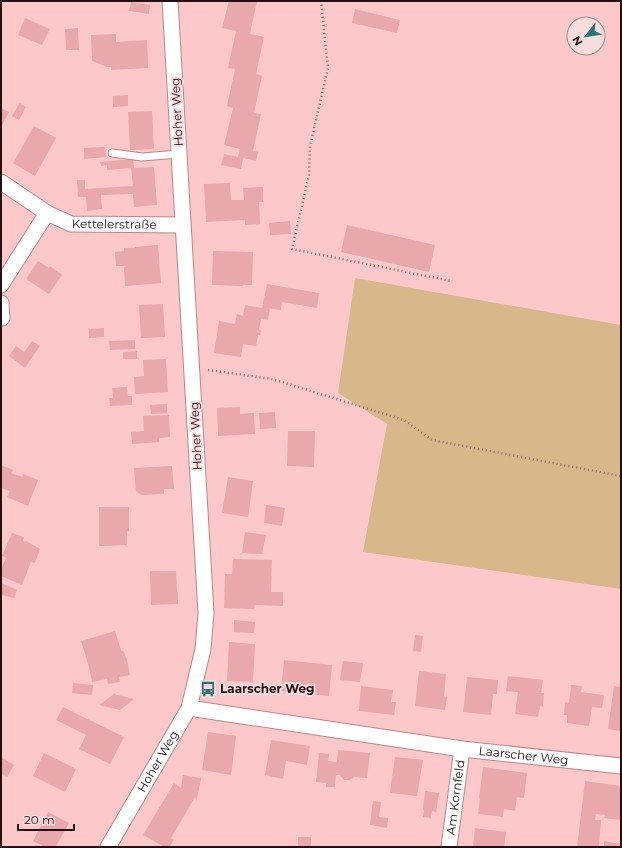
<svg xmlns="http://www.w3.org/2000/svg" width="622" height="848" font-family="Montserrat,sans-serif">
<rect width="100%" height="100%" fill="#fdc8ca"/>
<path fill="#d8b88b" d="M 355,278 L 621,325 L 621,589 L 363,552 L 387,424 L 338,393 Z"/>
<path fill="#e9a8ab" d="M 229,1 L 257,1 L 250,34 L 264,37 L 256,74 L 262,76 L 254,113 L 261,114 L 253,151 L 258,152 L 256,161 L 243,158 L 241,169 L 221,165 L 224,154 L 238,157 L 240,149 L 224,145 L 233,108 L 227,106 L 235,69 L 228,68 L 236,31 L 222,28 Z
M 131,2 L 150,5 L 149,14 L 129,11 Z
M 355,9 L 400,20 L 397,33 L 352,23 Z
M 25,18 L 50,29 L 42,45 L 18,35 Z
M 78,28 L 79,50 L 66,50 L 65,29 Z
M 116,34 L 116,42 L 147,40 L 148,68 L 111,70 L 111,67 L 107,67 L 92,61 L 91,35 Z
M 128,95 L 128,106 L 113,107 L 113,96 Z
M 20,103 L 26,107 L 19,120 L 12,116 Z
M 1,108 L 9,112 L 1,127 Z
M 152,111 L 154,149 L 130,150 L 128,112 Z
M 34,126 L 56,138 L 35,176 L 13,163 Z
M 105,147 L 106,157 L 84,159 L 84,148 Z
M 133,159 L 134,168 L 154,167 L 157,205 L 134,207 L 133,194 L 101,195 L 102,209 L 87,211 L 86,197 L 78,197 L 77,180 L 85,180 L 85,189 L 133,186 L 131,168 L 107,170 L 107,165 L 101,166 L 100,162 Z
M 230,183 L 231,200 L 244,200 L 243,188 L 263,187 L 263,202 L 259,202 L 260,224 L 245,225 L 245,220 L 206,222 L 204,184 Z
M 290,221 L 291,234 L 270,235 L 269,223 Z
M 347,225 L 435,245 L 429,272 L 341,252 Z
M 158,245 L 161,283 L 125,286 L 124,267 L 126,267 L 125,266 L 116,266 L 115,252 L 124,251 L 124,248 L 135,248 L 135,247 Z
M 213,251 L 253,252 L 252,285 L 243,285 L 243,286 L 212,285 Z
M 38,261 L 49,268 L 50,266 L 62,275 L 49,294 L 26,279 Z
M 267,284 L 319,293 L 317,308 L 282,302 L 281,310 L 266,308 L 270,309 L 268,320 L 261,319 L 259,330 L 261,330 L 260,335 L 258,335 L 256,346 L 243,344 L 241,357 L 214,353 L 219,321 L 235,324 L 237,314 L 243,316 L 245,305 L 262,308 Z
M 163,304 L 165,337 L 141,338 L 139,305 Z
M 104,328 L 104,337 L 89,338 L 89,329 Z
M 135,340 L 135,349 L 110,350 L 109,341 Z
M 32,341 L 40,346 L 25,368 L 9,356 L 16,346 L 24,352 Z
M 137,351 L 137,359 L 123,359 L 123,352 Z
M 166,359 L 168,392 L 135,394 L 134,377 L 144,376 L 143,360 Z
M 127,387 L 128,396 L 132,396 L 132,405 L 110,406 L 109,398 L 113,398 L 112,388 Z
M 167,404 L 167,413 L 151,414 L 150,405 Z
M 240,407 L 240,414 L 254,413 L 255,434 L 218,436 L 217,408 Z
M 275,412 L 276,428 L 260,429 L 259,413 Z
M 169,415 L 170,437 L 159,438 L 159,442 L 132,444 L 131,432 L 144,431 L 143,416 Z
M 288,431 L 315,431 L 314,467 L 287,466 Z
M 1,465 L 13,470 L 11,473 L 22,477 L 23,474 L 38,480 L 28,506 L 7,497 L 10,491 L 1,488 Z
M 172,466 L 174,489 L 164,489 L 164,494 L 142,495 L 136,492 L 134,468 Z
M 228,477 L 253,481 L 248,517 L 222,513 Z
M 266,505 L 285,508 L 282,526 L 264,523 Z
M 99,507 L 129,507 L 129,531 L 127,531 L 127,545 L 99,546 Z
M 245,532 L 266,535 L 262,554 L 242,553 Z
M 12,533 L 24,537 L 23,541 L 26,542 L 26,541 L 40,549 L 35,563 L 31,562 L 22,585 L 1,576 L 1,569 L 6,558 L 2,556 Z
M 233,559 L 272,560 L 271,592 L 283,592 L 283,606 L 255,605 L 254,609 L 224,608 L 225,574 L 232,574 Z
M 150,571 L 176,571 L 177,592 L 178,592 L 178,604 L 151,605 Z
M 1,583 L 17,590 L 14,598 L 1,595 Z
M 234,620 L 255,622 L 254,633 L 234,632 Z
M 115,631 L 121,650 L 124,652 L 127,660 L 130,675 L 119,677 L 120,682 L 108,684 L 107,679 L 92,682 L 89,667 L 81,641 Z
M 415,635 L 423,636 L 421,652 L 413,651 Z
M 229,642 L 255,644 L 253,682 L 227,681 Z
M 284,660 L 332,665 L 329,696 L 281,691 Z
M 343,661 L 363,663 L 360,682 L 340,680 Z
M 419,671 L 446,674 L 444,696 L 447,697 L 445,710 L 415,706 Z
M 508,676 L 543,680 L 541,693 L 544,693 L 543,707 L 540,706 L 538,717 L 515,714 L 518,692 L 506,691 Z
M 467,677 L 498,680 L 497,694 L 493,694 L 491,715 L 463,712 Z
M 73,683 L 93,685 L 92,695 L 72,693 Z
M 571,685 L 582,686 L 581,692 L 604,695 L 602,708 L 592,707 L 589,726 L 567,723 L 567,715 L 564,715 L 565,702 L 569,703 Z
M 361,686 L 393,690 L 391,702 L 396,702 L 394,715 L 359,711 Z
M 614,686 L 621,687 L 621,731 L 608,729 Z
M 114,694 L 134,699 L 120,710 L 99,705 Z
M 63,707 L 124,737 L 110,764 L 79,749 L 86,735 L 56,720 Z
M 208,732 L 236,736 L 231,775 L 202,770 Z
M 271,740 L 310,746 L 307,765 L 286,761 L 283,779 L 265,775 Z
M 338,750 L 370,753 L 367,778 L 354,777 L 349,780 L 344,780 L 340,775 L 336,775 L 335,787 L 326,787 L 326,783 L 316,782 L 319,753 L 329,754 L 328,761 L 337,762 Z
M 44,753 L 76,769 L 65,792 L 33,776 Z
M 1,757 L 14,765 L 7,777 L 1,773 Z
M 395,757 L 423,760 L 417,796 L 390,793 Z
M 483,767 L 527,773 L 524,798 L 517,797 L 515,811 L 504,809 L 503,817 L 478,814 L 480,798 L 479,798 Z
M 183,775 L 201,778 L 197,799 L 195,797 L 171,838 L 174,840 L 169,847 L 164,847 L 143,835 L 174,783 L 181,788 Z
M 585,781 L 621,786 L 621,820 L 604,818 L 605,815 L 596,814 L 595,820 L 601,820 L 599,847 L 577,847 Z
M 425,791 L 439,793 L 436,812 L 432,811 L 431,818 L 423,817 L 424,810 L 423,810 Z
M 373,801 L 381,802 L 379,817 L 388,818 L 387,828 L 370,825 Z
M 48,812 L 69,823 L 56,846 L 58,847 L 45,847 L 33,841 Z
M 475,828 L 506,832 L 504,847 L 473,847 Z
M 298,837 L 311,837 L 311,847 L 298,847 Z
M 604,841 L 621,844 L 621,847 L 604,847 Z"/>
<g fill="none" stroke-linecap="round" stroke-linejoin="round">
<defs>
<path id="service" d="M 112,153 L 142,157 L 179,154"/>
<g id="minor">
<path id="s1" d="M 1,182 L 47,213 L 71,224 L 183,225"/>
<path d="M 1,285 L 47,213"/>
<path d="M 1,303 L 2,318"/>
<path id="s2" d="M 189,708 L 462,749 L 621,766"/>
<path id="s3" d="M 108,847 L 189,708 L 203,649 L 206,613 L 170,1"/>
<path id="s4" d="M 449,847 L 462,749"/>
</g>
</defs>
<use href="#service" stroke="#c18387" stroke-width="9"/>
<use href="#minor" stroke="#c18387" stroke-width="17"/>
<path stroke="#8c6668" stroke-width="2.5" stroke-dasharray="1 3" stroke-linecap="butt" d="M 321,1 L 328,68 L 310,146 L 309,175 L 292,249 L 451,281
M 208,370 L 272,379 L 404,420 L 432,440 L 621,476"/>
<use href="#service" stroke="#fff" stroke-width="7"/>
<use href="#minor" stroke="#fff" stroke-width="15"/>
</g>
<defs>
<symbol id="bus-bare" viewBox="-9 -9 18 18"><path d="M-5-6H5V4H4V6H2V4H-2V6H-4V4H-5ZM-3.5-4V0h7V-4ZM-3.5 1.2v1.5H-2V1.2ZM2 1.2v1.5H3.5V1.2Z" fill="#2a7475" stroke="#f8dddd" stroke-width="2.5" paint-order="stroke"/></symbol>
</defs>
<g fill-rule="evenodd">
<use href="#bus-bare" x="197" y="678" width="22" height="22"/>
</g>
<g text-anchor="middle" stroke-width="4" stroke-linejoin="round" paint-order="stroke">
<g font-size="12" fill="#260f11" stroke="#f8dddd">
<text transform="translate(177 112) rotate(-93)" y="4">Hoher Weg</text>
<text dy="4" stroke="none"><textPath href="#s1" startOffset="125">Kettelerstraße</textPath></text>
<text transform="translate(196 436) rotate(-93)" y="4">Hoher Weg</text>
<text dy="4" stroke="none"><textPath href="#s2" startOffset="338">Laarscher Weg</textPath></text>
<text dy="4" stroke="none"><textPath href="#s3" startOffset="99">Hoher Weg</textPath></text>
<text dy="4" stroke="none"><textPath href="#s4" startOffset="50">Am Kornfeld</textPath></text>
</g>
<g font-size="12" font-weight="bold" fill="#260f11" stroke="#f8dddd" text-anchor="start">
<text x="220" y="693">Laarscher Weg</text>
</g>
</g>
<rect width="622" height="848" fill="none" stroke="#260f11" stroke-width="4"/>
<g transform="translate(586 36) rotate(240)"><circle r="19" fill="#f8dddd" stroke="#a48b8b"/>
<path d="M0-3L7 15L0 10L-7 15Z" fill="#2a7475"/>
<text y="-6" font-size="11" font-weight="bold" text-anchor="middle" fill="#260f11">N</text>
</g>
<path d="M18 824v6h56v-6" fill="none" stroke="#260f11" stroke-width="2"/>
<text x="24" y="824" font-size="12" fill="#260f11" stroke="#f8dddd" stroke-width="3" paint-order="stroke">20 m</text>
</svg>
